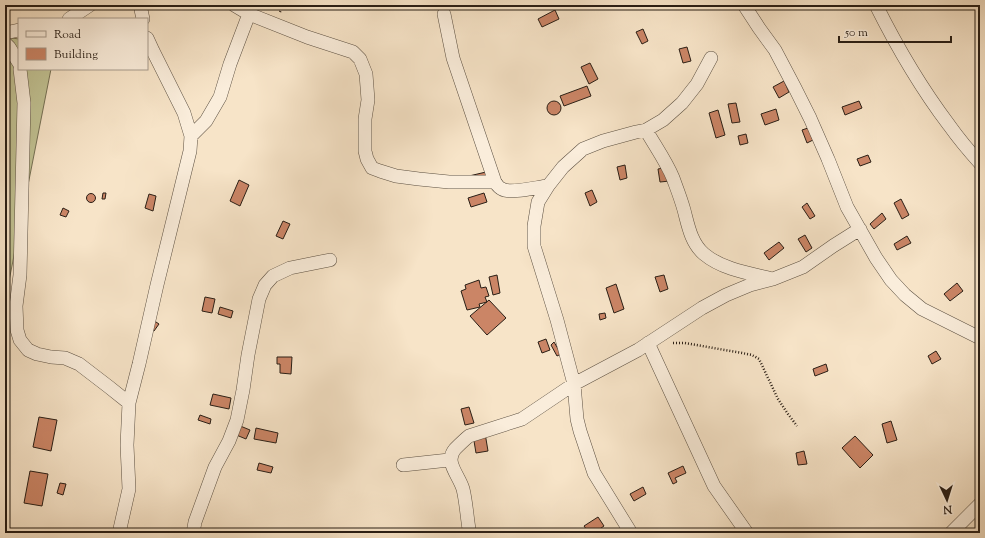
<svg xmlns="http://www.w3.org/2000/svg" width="985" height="538" font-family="'Sorts Mill Goudy',serif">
<rect width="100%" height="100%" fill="#f7e4c8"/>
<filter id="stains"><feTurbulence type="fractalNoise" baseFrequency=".005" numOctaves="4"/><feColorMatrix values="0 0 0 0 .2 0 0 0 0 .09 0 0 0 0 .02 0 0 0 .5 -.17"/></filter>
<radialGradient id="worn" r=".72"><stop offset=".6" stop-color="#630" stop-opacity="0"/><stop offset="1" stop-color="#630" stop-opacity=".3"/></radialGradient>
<path fill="#c1c293" stroke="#757054" d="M 5,37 L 19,39 L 19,69 L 51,69 L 5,301 Z"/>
<path fill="#cb8566" stroke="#291e15" d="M 555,10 L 559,19 L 542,27 L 538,19 Z
M 643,29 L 648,41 L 642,44 L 636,32 Z
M 687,47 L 691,61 L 683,63 L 679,49 Z
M 590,63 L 598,79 L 589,84 L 581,67 Z
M 784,81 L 789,92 L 779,98 L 773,87 Z
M 587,86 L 591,96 L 564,106 L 560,96 Z
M 859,101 L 862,108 L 845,115 L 842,107 Z
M547 108a7 7 0 1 1 14 0a7 7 0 1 1-14 0Z
M 736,103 L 740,122 L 732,123 L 728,104 Z
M 776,109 L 779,120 L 765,125 L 761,114 Z
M 718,110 L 725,135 L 716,138 L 709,113 Z
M 808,128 L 813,140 L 807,143 L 802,130 Z
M 746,134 L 748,143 L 740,145 L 738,136 Z
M 868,155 L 871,162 L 860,166 L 857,159 Z
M 625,165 L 627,178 L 620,180 L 617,167 Z
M 669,167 L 670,181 L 660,182 L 658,169 Z
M 486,172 L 488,181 L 469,176 Z
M 239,180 L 249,185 L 240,206 L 230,201 Z
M 592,190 L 597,202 L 590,206 L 585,193 Z
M 103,193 L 106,193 L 105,199 L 102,199 Z
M 484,193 L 487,202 L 471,207 L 468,198 Z
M86.5 198a4.5 4.5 0 1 1 9 0a4.5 4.5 0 1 1-9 0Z
M 149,194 L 156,196 L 153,211 L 145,208 Z
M 901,199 L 909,215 L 902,219 L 894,203 Z
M 807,203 L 815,216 L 810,219 L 802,207 Z
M 63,208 L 69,211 L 66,217 L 60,215 Z
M 882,213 L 886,219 L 874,229 L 870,224 Z
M 283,221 L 290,224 L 283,239 L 276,236 Z
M 805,235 L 812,248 L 806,252 L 798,239 Z
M 907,236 L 911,243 L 897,250 L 894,244 Z
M 779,242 L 784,248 L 769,260 L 764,253 Z
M 497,275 L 500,293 L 493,295 L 489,277 Z
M 664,275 L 668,289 L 660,292 L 655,277 Z
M 479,280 L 481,288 L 486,287 L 489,296 L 485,297 L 487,302 L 479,304 L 480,307 L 467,310 L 461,291 L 466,289 L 465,285 Z
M 957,283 L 963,291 L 950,301 L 944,294 Z
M 616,284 L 624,309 L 614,313 L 606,288 Z
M 205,297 L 215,299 L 212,313 L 202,311 Z
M 489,300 L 506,318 L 487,335 L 470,316 Z
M 220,307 L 233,311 L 231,318 L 218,314 Z
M 605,313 L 606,318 L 600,320 L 599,314 Z
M 153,320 L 159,324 L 154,331 L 148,327 Z
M 546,339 L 550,350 L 542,353 L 538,342 Z
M 554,342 L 561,354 L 557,356 L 551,345 Z
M 936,351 L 941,359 L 932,364 L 928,356 Z
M 277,357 L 292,357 L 291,374 L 280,373 L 280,364 L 277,364 Z
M 826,364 L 828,371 L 815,376 L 813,369 Z
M 213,394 L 231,398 L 229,409 L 210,405 Z
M 469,407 L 474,423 L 465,425 L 461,409 Z
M 200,415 L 211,419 L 210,424 L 198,420 Z
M 39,417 L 57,420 L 51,451 L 33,447 Z
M 891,421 L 897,440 L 887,443 L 882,424 Z
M 233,423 L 250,430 L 246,439 L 229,432 Z
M 256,428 L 278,433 L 276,443 L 254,439 Z
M 485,433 L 488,451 L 476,453 L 473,435 Z
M 855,436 L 873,455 L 860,468 L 842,448 Z
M 804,451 L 807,464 L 798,465 L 796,453 Z
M 259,463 L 273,467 L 271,473 L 257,470 Z
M 683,466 L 686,473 L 675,478 L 677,482 L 673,484 L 668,473 Z
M 30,471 L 48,474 L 42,506 L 24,503 Z
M 60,483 L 66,484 L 63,495 L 57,493 Z
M 643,487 L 646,494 L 634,501 L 630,494 Z
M 598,517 L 604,526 L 594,533 L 589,533 L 584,526 Z"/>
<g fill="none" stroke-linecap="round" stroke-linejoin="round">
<defs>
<path id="street" d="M 140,5 L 143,19
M 234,5 L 249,14 L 307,37 L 353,52 L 360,59 L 366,74 L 368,100 L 365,119 L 365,151 L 367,159 L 372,168 L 380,171 L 396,176 L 419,179 L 449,182 L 495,182
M 744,5 L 759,28 L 775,50 L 795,88 L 810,118 L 828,159 L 847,207 L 876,258 L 891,280 L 905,295 L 922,309 L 980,338
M 876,5 C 897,47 921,88 949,125 C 959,139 969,151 980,163
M 444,14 L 453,58 L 495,182 C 497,185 499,188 502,189 C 510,194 537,187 548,186
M 69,19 L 90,5
M 5,33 L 19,30
M 5,43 L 9,47 L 19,63
M 20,69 L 24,103 L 20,275 L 16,306 L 17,330 L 20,340 L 28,350 L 37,354 L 51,357 L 65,358 L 79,364 L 109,387 L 129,403
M 646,130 C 655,146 666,161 673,178 C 677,189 681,199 684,210 C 688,225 691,243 704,254 C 722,269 747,273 769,278
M 191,136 L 206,121 L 220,97 L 230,64 L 249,14
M 648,343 L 714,486 L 747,533
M 403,465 L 449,460 L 451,457
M 119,533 L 129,489 L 127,445 L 129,403 L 139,364 L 157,285 L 190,151 L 191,136 L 184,113 L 153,51 L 147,38
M 193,533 L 195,522 L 215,467 L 229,441 L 237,420 L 243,390 L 248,355 L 259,299 L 265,285 L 273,276 L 290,268 L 330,260
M 469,533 L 469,529 C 467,517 466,501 463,489 C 459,475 444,462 455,449 C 460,444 464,440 469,436 L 522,419 L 574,384 L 638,350 L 702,308 L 726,295 L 750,285 L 773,279 L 803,267 L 833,246 L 860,229
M 631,533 L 594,473 L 580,431 L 577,419 L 574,384 L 557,320 L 534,246 L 534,226 L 538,202 L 548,186 L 563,167 L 583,149 L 603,141 L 636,132 L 646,130 L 663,120 L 682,103 L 697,84 L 711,58
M 951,533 L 980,504"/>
</defs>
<use href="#street" stroke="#5c5042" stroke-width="14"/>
<path stroke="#291e15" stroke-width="2.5" stroke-dasharray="1 2" stroke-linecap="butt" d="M 280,12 L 284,5
M 673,343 L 685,343 L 742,353 L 752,355 L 759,359 L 778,399 L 788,414 L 797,426"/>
<use href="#street" stroke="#faeddb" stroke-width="13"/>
</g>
<rect width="985" height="538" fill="none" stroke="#f7e4c8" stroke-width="20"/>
<rect x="6" y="6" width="973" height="526" fill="none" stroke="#291e15" stroke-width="2"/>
<rect x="10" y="10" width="965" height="518" fill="none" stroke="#291e15"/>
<rect x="18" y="18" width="130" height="52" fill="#faeddb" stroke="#a69a8c"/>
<rect x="26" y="31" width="20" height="6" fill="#faeddb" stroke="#a69a8c"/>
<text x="54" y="38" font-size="12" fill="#291e15">Road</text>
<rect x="26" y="48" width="20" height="12" fill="#cb8566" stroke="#a69a8c"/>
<text x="54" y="58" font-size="12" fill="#291e15">Building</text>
<g transform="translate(947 500) rotate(176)" stroke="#faeddb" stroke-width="3" paint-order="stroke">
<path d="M0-3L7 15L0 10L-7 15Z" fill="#291e15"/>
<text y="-6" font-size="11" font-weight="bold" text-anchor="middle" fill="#291e15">N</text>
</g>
<path d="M839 36v6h112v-6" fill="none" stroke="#291e15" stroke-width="2"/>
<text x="845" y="36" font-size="12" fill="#291e15" stroke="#faeddb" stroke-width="3" paint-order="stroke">50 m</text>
<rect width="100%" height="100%" filter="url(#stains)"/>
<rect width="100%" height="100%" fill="url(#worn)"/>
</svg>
